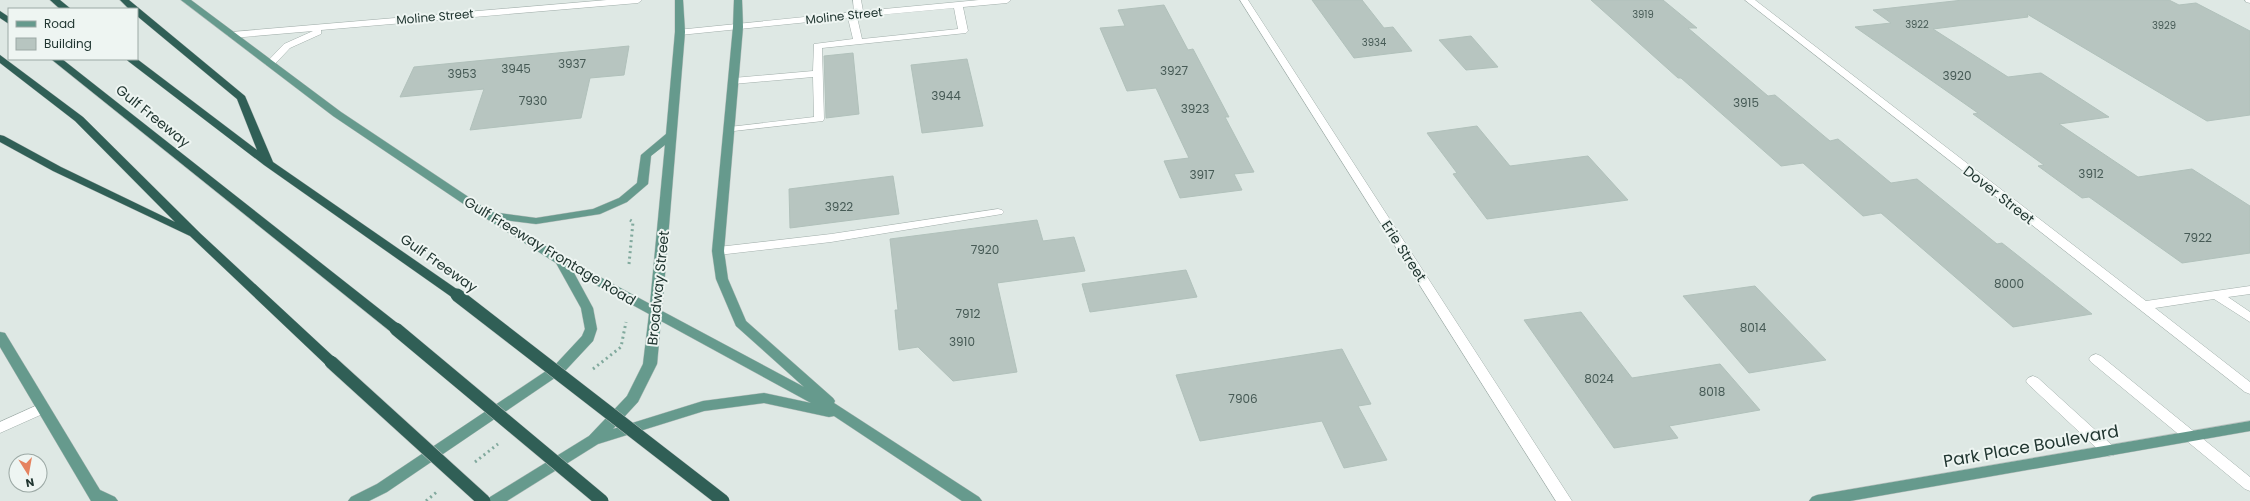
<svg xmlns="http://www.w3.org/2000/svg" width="2250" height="501" font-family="Poppins,sans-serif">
<rect width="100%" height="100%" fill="#dee8e4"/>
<path fill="#b7c5c0" stroke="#b1c1bb" d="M 1312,0 L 1362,0 L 1384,28 L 1393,27 L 1412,51 L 1354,58 Z
M 1591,0 L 1663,0 L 1697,28 L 1688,28 L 1768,96 L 1775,95 L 1830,141 L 1838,139 L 1891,183 L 1917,179 L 1997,244 L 2002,243 L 2092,314 L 2013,327 L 1881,213 L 1863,216 L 1803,163 L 1781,166 L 1681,78 L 1678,78 Z
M 1963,0 L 2169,0 L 2179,5 L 2196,3 L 2250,31 L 2250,115 L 2207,121 L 2027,14 L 2028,17 L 1933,29 L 2008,77 L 2041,73 L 2109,117 L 2059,124 L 2138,177 L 2192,169 L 2250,206 L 2250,253 L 2182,263 L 2089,197 L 2082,198 L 2038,166 L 2044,165 L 1973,114 L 1978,113 L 1855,27 L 1891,23 L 1873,10 Z
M 1164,5 L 1188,50 L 1193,49 L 1229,117 L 1225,117 L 1254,172 L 1234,174 L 1242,190 L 1180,198 L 1164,161 L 1189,158 L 1156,88 L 1127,91 L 1100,28 L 1125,26 L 1118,10 Z
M 1471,36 L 1498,67 L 1466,70 L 1439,40 Z
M 629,46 L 624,75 L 590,78 L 581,118 L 470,130 L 484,89 L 400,97 L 414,67 Z
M 853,53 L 859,114 L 826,118 L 824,56 Z
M 967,59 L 983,126 L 922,133 L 911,65 Z
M 1477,126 L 1510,166 L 1588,156 L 1628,200 L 1487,219 L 1453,174 L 1457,173 L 1427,133 Z
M 893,176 L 899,214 L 790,228 L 789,189 Z
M 1037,220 L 1043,241 L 1074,237 L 1085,271 L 997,283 L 1017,372 L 953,381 L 918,347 L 899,350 L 895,310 L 898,310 L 890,239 Z
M 1186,270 L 1197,297 L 1090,312 L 1082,284 Z
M 1755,286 L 1826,360 L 1749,373 L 1683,296 Z
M 1581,312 L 1632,378 L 1720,364 L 1760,410 L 1669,426 L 1678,438 L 1614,448 L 1524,320 Z
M 1342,349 L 1371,404 L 1358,406 L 1387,460 L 1344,468 L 1322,421 L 1200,441 L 1176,375 Z"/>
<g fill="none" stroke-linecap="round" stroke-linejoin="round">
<defs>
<path id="minor" d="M 607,0 L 642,0 L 638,3 L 321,30 L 321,34 L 290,48 L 273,66 L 270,67 L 265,64 L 284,44 L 313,31 L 232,38 L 227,35 L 232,32 Z
M 853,0 L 861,0 L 863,11 L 979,0 L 1011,0 L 1007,3 L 963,7 L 968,31 L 966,33 L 822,48 L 824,119 L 823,121 L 725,132 L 724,130 L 729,127 L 814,117 L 813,77 L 733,84 L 728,81 L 733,78 L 813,71 L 814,44 L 853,39 L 848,18 L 680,35 L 675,32 L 677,30 L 854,12 ZM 954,8 L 958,29 L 862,39 L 857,17 Z
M 1240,0 L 1248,0 L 1572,501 L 1556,501 Z
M 1745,0 L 1755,0 L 2146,301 L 2250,286 L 2250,294 L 2228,297 L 2250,312 L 2250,322 L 2214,299 L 2155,308 L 2250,382 L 2250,394 L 2245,392 Z
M 2245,0 L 2250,0 L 2250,3 L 2246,2 Z
M 998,209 L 1002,210 L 1004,212 L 1002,214 L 831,242 L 718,255 L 712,251 L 718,247 L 831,234 Z
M 2096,354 L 2101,356 L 2250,477 L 2250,491 L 2245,489 L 2091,362 L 2089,359 L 2091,356 Z
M 2033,376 L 2038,378 L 2114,447 L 2116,451 L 2114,455 L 2109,456 L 2104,455 L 2028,384 L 2026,381 L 2028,378 Z
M 42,403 L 47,404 L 49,408 L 47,412 L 0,433 L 0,422 Z"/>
<path id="major" d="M 181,0 L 191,0 L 341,112 L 491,212 L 536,218 L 593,209 L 619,198 L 637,183 L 641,155 L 666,134 L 675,32 L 675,0 L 683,0 L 685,32 L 662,311 L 804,387 L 736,326 L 716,279 L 712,251 L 733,27 L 734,0 L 742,0 L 743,27 L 724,251 L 728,279 L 746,321 L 833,398 L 835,401 L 834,403 L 979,497 L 982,501 L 962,501 L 834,416 L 829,417 L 764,403 L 704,411 L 598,444 L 507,501 L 487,501 L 490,497 L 589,436 L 627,396 L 643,364 L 649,314 L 574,273 L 593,308 L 597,329 L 593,341 L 565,371 L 387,492 L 369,501 L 348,501 L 351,497 L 377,484 L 555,365 L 582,336 L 585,329 L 581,308 L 556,263 L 471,209 L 333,116 ZM 665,145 L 650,304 L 565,258 L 504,220 L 536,224 L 600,214 L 627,202 L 648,184 L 651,156 ZM 661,321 L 811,403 L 764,393 L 703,401 L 613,429 L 638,402 L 657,364 Z
M 0,332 L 5,333 L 100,490 L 115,497 L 118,501 L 91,501 L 0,347 Z
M 2250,421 L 2250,431 L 1850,501 L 1809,501 L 1812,497 L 1817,495 Z"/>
<path id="highway" d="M 50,0 L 60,0 L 71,9 L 60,9 Z
M 120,0 L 129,0 L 245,96 L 273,162 L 461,292 L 463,295 L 461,298 L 453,298 L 264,165 L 128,61 L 126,59 L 137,59 L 257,150 L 237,99 L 137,16 L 137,9 L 129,9 Z
M 0,11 L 9,17 L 9,24 L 0,18 Z
M 0,55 L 83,117 L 201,234 L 336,359 L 338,362 L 336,365 L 326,365 L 190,236 L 53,171 L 0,142 L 0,135 L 4,136 L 61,167 L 175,222 L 75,121 L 0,63 Z
M 51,59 L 62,59 L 401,326 L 402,329 L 401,332 L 391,332 Z"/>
</defs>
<use href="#minor" stroke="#a2afab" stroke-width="1"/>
<use href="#major" stroke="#bcc3c1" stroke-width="1"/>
<use href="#highway" stroke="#bcc3c1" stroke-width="1"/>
<path stroke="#81a99d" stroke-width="3" stroke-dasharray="2 3.5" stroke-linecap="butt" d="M 629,264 L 633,222 L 630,220
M 593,369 L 621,347 L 626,322
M 475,462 L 498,444
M 426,501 L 438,491"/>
<use href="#minor" fill="#fff" fill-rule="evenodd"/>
<use href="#major" fill="#669a8d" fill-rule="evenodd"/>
<use href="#highway" fill="#305f56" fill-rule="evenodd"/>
<defs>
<path id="highway-bridge" d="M 457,295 L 723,501
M 396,329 L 602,501
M 331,362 L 484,501"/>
</defs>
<use href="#highway-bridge" stroke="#bcc3c1" stroke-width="14" stroke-linecap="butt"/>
<use href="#highway-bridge" stroke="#305f56" stroke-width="13"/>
</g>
<g text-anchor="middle" stroke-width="4" stroke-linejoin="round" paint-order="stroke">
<g font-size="10" fill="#465a55">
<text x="1643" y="18">3919</text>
<text x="1917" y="28">3922</text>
<text x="2164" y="29">3929</text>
<text x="1374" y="46">3934</text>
</g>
<g font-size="12" fill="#213631" stroke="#eef5f2">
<text transform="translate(844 16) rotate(-6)" y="4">Moline Street</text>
<text transform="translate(435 17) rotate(-5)" y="4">Moline Street</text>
</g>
<g font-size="12" fill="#465a55">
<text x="572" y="68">3937</text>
<text x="516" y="73">3945</text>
<text x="1174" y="75">3927</text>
<text x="462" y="78">3953</text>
<text x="1957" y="80">3920</text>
<text x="946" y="100">3944</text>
<text x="533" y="105">7930</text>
<text x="1746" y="107">3915</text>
<text x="1195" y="113">3923</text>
<text x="2091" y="178">3912</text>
<text x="1202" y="179">3917</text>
<text x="839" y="211">3922</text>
<text x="2198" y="242">7922</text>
<text x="985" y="254">7920</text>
<text x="2009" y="288">8000</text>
<text x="968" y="318">7912</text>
<text x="1753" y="332">8014</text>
<text x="962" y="346">3910</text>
<text x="1599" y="383">8024</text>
<text x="1712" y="396">8018</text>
<text x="1243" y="403">7906</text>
</g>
<g font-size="14" fill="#213631" stroke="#eef5f2">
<text transform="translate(153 116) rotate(39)" y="5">Gulf Freeway</text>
<text transform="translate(1999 195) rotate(38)" y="5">Dover Street</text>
<text transform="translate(550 251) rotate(31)" y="5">Gulf Freeway Frontage Road</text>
<text transform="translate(1404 251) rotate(57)" y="5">Erie Street</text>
<text transform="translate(439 263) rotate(35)" y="5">Gulf Freeway</text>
<text transform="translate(658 288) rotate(-84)" y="5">Broadway Street</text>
</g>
<g font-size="17" fill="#213631" stroke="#eef5f2">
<text transform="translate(2031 446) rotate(-10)" y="6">Park Place Boulevard</text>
</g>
</g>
<rect x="8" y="8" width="130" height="52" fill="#eef5f2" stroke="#9ca9a5"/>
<rect x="16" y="21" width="20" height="6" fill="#669a8d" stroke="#9ca9a5"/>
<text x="44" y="28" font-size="12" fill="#213631">Road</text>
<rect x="16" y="38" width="20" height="12" fill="#b7c5c0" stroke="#9ca9a5"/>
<text x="44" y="48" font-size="12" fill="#213631">Building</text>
<g transform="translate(28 473) rotate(169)"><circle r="19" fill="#eef5f2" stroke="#9ca9a5"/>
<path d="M0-3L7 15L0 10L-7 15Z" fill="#e5825f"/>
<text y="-6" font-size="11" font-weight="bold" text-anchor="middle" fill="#213631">N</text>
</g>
</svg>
